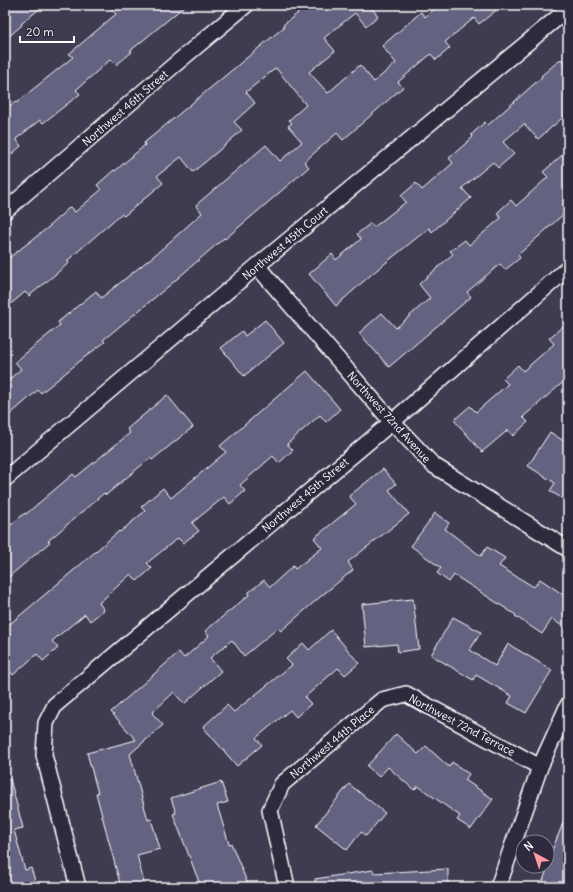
<svg xmlns="http://www.w3.org/2000/svg" width="573" height="892" font-family="Delius,sans-serif">
<rect width="100%" height="100%" fill="#3f3b51"/>
<filter id="ink" filterUnits="userSpaceOnUse"><feTurbulence type="fractalNoise" baseFrequency=".025" numOctaves="2"/><feDisplacementMap in="SourceGraphic" scale="8" xChannelSelector="R" yChannelSelector="G"/><feConvolveMatrix kernelMatrix="1 2 1 2 8 2 1 2 1" color-interpolation-filters="sRGB"/></filter>
<g filter="url(#ink)">
<path fill="#646381" stroke="#fff" d="M 5,5 L 44,5 L 21,24 L 22,25 L 5,40 Z
M 108,5 L 186,5 L 130,51 L 132,52 L 116,65 L 111,59 L 76,90 L 80,94 L 43,123 L 40,120 L 16,139 L 21,146 L 5,160 L 5,109 L 15,102 L 16,103 L 73,57 L 69,54 L 116,14 Z
M 308,5 L 369,5 L 378,16 L 366,26 L 355,13 L 324,38 L 335,51 L 309,72 L 328,93 L 360,65 L 374,82 L 396,63 L 382,46 L 421,12 L 425,17 L 439,5 L 503,5 L 479,24 L 474,18 L 445,42 L 450,48 L 436,60 L 431,54 L 398,82 L 403,87 L 343,140 L 337,133 L 304,162 L 309,167 L 272,199 L 225,239 L 224,238 L 170,285 L 103,340 L 105,342 L 85,357 L 41,393 L 38,390 L 5,419 L 5,383 L 21,369 L 15,362 L 60,325 L 58,322 L 96,291 L 101,298 L 156,254 L 202,213 L 196,205 L 266,145 L 280,161 L 302,142 L 288,126 L 292,123 L 289,120 L 306,105 L 276,68 L 246,92 L 255,103 L 234,122 L 242,130 L 216,153 L 193,172 L 181,157 L 157,176 L 163,183 L 124,216 L 121,214 L 68,260 L 69,263 L 29,296 L 25,292 L 5,309 L 5,261 L 50,226 L 50,225 L 70,207 L 75,212 L 101,190 L 97,185 L 114,170 L 115,171 L 145,145 L 144,143 L 284,27 L 283,25 Z
M 561,59 L 568,68 L 568,113 L 538,139 L 524,124 L 503,142 L 514,154 L 498,168 L 493,162 L 462,188 L 471,198 L 432,232 L 429,228 L 373,273 L 336,306 L 309,274 L 332,254 L 336,260 L 361,239 L 357,234 L 371,223 L 374,227 L 406,202 L 401,196 L 416,183 L 422,190 L 453,163 L 449,158 L 473,137 L 471,135 L 485,122 L 488,125 L 542,77 L 541,76 Z
M 568,150 L 568,210 L 518,255 L 520,258 L 505,270 L 500,264 L 467,292 L 471,297 L 389,367 L 359,333 L 382,313 L 396,328 L 430,298 L 419,284 L 453,254 L 450,251 L 465,240 L 469,245 L 501,218 L 497,213 L 511,200 L 516,206 L 548,177 L 543,172 Z
M 265,320 L 284,343 L 244,376 L 221,348 L 242,331 L 245,336 Z
M 568,322 L 568,378 L 523,417 L 528,422 L 513,436 L 508,430 L 482,452 L 454,420 L 470,406 L 476,412 L 508,384 L 503,379 L 518,365 L 523,371 L 554,344 L 549,338 Z
M 307,371 L 340,409 L 326,422 L 320,415 L 287,444 L 293,450 L 279,463 L 273,456 L 240,485 L 245,491 L 230,504 L 224,497 L 192,523 L 199,531 L 183,543 L 178,538 L 147,563 L 152,568 L 137,581 L 131,574 L 99,603 L 104,610 L 90,621 L 85,614 L 52,641 L 58,648 L 43,661 L 37,654 L 13,675 L 5,665 L 5,628 L 80,565 L 119,531 L 120,532 L 145,511 L 141,507 L 163,488 L 171,498 L 226,452 L 220,446 Z
M 167,395 L 193,427 L 152,460 L 150,458 L 106,495 L 104,493 L 48,541 L 50,542 L 5,580 L 5,530 L 25,513 L 26,514 L 73,474 L 76,477 L 130,433 L 127,429 Z
M 550,432 L 568,444 L 568,502 L 550,491 L 555,483 L 528,466 Z
M 383,469 L 396,484 L 389,490 L 409,514 L 348,562 L 353,570 L 320,597 L 281,631 L 278,628 L 244,656 L 232,640 L 210,658 L 221,671 L 184,704 L 174,692 L 152,713 L 163,725 L 130,754 L 148,820 L 151,819 L 160,849 L 137,855 L 145,887 L 121,887 L 96,793 L 98,793 L 87,753 L 136,740 L 111,712 L 179,652 L 184,658 L 209,636 L 205,631 L 249,595 L 248,593 L 264,580 L 270,587 L 293,566 L 295,569 L 322,548 L 314,538 L 356,504 L 349,496 Z
M 435,513 L 449,523 L 445,529 L 481,556 L 487,547 L 505,558 L 499,566 L 534,587 L 540,579 L 568,598 L 568,630 L 552,619 L 542,634 L 515,616 L 516,615 L 454,575 L 449,582 L 437,573 L 441,568 L 411,546 Z
M 413,599 L 419,649 L 398,652 L 397,644 L 366,647 L 362,604 Z
M 453,617 L 481,632 L 470,650 L 495,666 L 508,644 L 552,670 L 526,713 L 508,703 L 512,696 L 476,675 L 473,680 L 431,655 Z
M 331,630 L 359,663 L 345,675 L 338,668 L 305,697 L 311,704 L 296,717 L 290,710 L 256,738 L 262,745 L 237,766 L 203,727 L 227,705 L 234,712 L 292,665 L 286,659 L 303,643 L 309,650 Z
M 396,734 L 418,754 L 426,746 L 449,767 L 452,762 L 469,774 L 465,780 L 493,799 L 471,829 L 457,820 L 460,816 L 418,786 L 414,790 L 388,767 L 379,777 L 367,766 Z
M 5,779 L 10,779 L 23,828 L 14,830 L 25,870 L 31,868 L 37,887 L 5,887 Z
M 221,782 L 228,802 L 217,805 L 229,844 L 231,843 L 249,887 L 201,887 L 173,814 L 176,813 L 171,798 Z
M 349,784 L 385,813 L 366,836 L 361,832 L 347,850 L 316,825 Z
M 567,813 L 568,887 L 541,887 L 547,869 L 545,868 Z
M 448,869 L 448,887 L 315,887 L 315,879 L 373,870 L 374,873 Z"/>
<g fill="none" stroke-linecap="round" stroke-linejoin="round">
<defs>
<path id="minor" d="M 5,211 L 173,66 L 246,5
M 257,266 L 392,422 L 433,465 L 568,549
M 5,479 L 257,266 L 568,9
M 78,887 L 44,755 L 46,723 L 55,705 L 392,422 L 568,268
M 287,887 L 270,810 L 282,784 L 382,700 L 406,694 L 540,767
M 498,887 L 540,767 L 568,705"/>
</defs>
<use href="#minor" stroke="#fff" stroke-width="18"/>
<use href="#minor" stroke="#2f2a3d" stroke-width="15"/>
</g>
</g>
<g text-anchor="middle" stroke-width="3.5" stroke-linejoin="round" paint-order="stroke">
<g font-size="11" fill="#fff" stroke="#2f2a3d">
<text transform="translate(125 108) rotate(-41)" y="4">Northwest 46th Street</text>
<text transform="translate(285 243) rotate(-40)" y="4">Northwest 45th Court</text>
<text transform="translate(389 417) rotate(48)" y="4">Northwest 72nd Avenue</text>
<text transform="translate(305 495) rotate(-40)" y="4">Northwest 45th Street</text>
<text transform="translate(462 725) rotate(28)" y="4">Northwest 72nd Terrace</text>
<text transform="translate(332 742) rotate(-40)" y="4">Northwest 44th Place</text>
</g>
</g>
<rect width="573" height="892" fill="none" stroke="#2f2a3d" stroke-width="20"/>
<rect x="10" y="10" width="553" height="872" fill="none" stroke="#fff" stroke-width="1.5" filter="url(#ink)"/>
<g transform="translate(535 854) rotate(320)"><circle r="19" fill="#2f2a3d" stroke="#827f8b"/>
<path d="M0-3L7 15L0 10L-7 15Z" fill="#ff9aa2"/>
<text y="-6" font-size="11" font-weight="bold" text-anchor="middle" fill="#ffffff">N</text>
</g>
<path d="M20 36v6h54v-6" fill="none" stroke="#ffffff" stroke-width="2"/>
<text x="26" y="36" font-size="12" fill="#ffffff" stroke="#2f2a3d" stroke-width="3" paint-order="stroke">20 m</text>
</svg>
